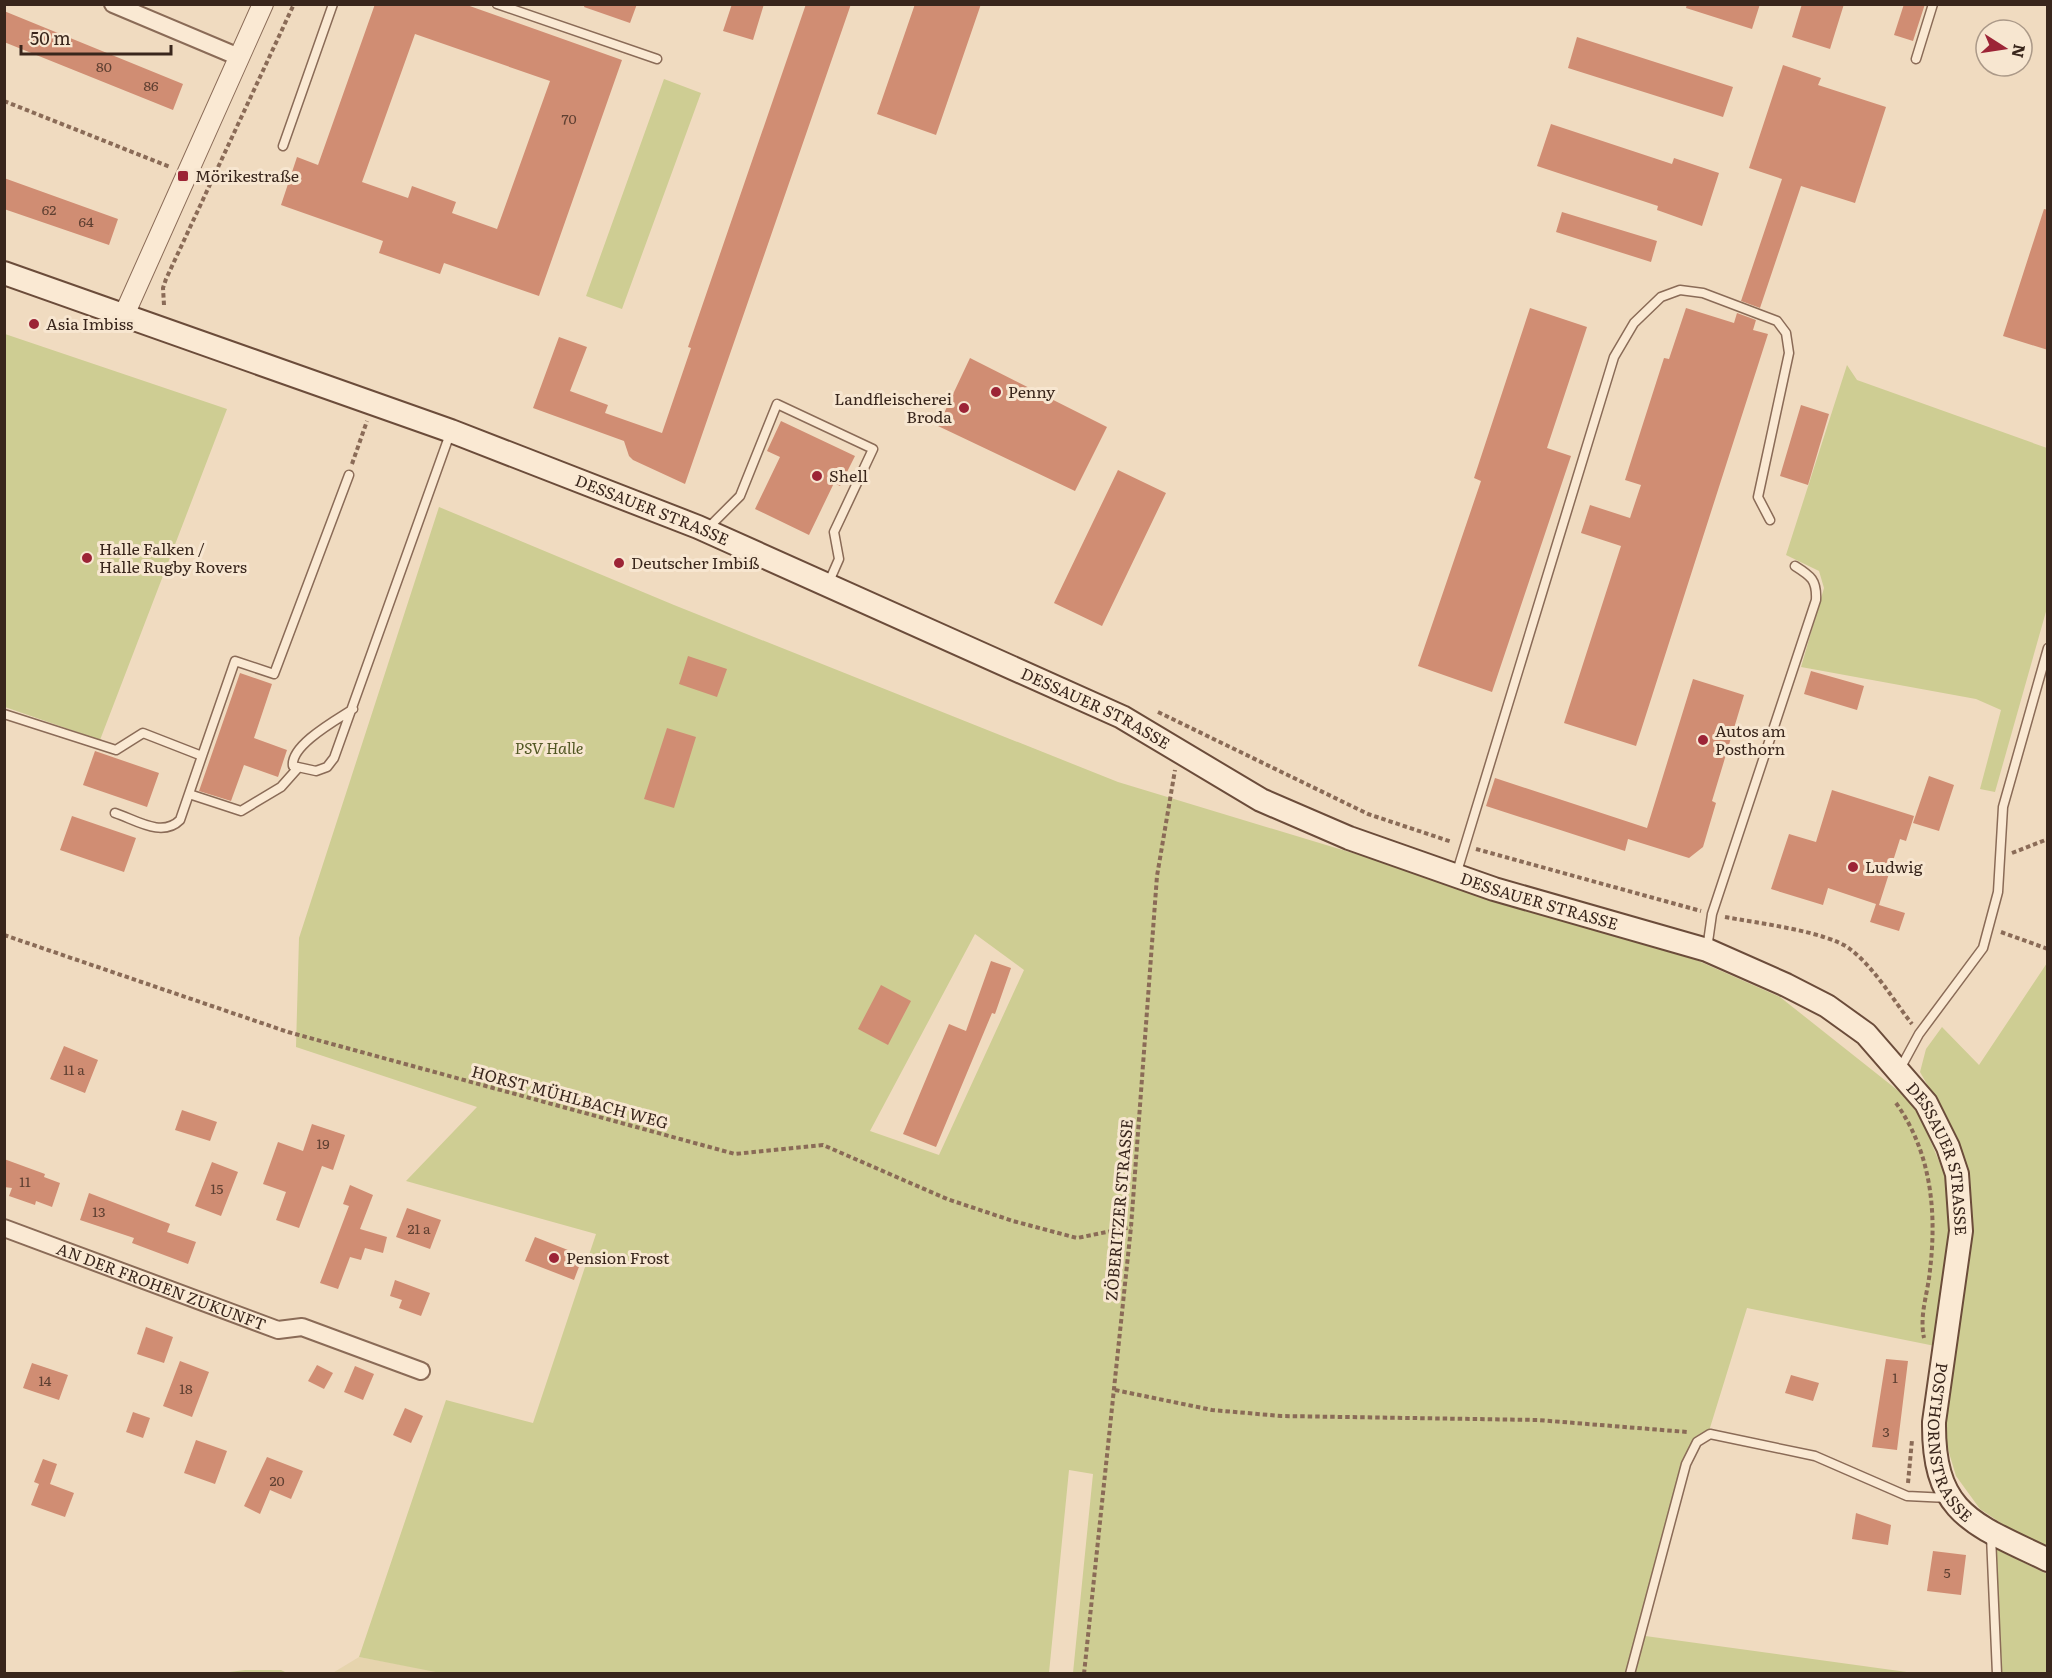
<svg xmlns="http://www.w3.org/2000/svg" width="2052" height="1678" font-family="Literata,serif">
<rect width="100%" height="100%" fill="#f0dbc0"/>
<path fill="#e6d4ad" d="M 359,1657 L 446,1673 L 331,1674 Z"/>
<path fill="#cecd93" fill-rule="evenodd" d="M 664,79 L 701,93 L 622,309 L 586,296 Z
M 5,334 L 227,409 L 100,740 L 5,707 Z
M 1847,365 L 1857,380 L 2047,448 L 2047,608 L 1995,792 L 1980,789 L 2001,710 L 1976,699 L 1801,667 L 1824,588 L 1819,571 L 1786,555 Z
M 439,507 L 674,605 L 1118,782 L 1676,951 L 1780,997 L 1915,1104 L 1959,1209 L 1935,1346 L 1747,1308 L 1709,1431 L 1694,1440 L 1683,1463 L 1638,1635 L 1914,1673 L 1073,1673 L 1093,1474 L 1069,1470 L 1049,1673 L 446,1674 L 359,1657 L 446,1400 L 533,1423 L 596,1234 L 406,1181 L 477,1107 L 296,1047 L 299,938 ZM 975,934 L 1024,970 L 939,1155 L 870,1131 Z
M 2047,963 L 2047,1549 L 2026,1540 L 1980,1509 L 1956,1476 L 1947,1446 L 1946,1405 L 1972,1231 L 1971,1192 L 1957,1137 L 1920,1072 L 1926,1049 L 1942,1027 L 1979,1065 Z
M 1996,1549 L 2047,1574 L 2047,1673 L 2002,1673 Z
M 245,1670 L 281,1670 L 287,1673 L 222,1673 Z"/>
<path fill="#d08d73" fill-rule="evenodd" d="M 375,4 L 464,4 L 622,60 L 539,296 L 444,263 L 440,274 L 379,253 L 383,241 L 281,205 L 297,157 L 318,165 ZM 415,34 L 550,81 L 497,229 L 452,213 L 456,202 L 412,186 L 408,198 L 362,182 Z
M 585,4 L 637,4 L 630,23 L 584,7 Z
M 732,4 L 764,4 L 753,40 L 723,31 Z
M 806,4 L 851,4 L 685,484 L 633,460 L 629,456 L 624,441 L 533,408 L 559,337 L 587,347 L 570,391 L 608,405 L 605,413 L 662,433 L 691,348 L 688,347 Z
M 915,4 L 981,4 L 936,135 L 877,114 Z
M 1687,4 L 1760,4 L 1752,29 L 1686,8 Z
M 1802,4 L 1844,4 L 1830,49 L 1792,37 Z
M 1904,4 L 1925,4 L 1913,41 L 1894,35 Z
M 4,11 L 183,84 L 173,110 L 4,42 Z
M 1577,37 L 1733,87 L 1723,117 L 1568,68 Z
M 1783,65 L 1821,78 L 1818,85 L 1886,107 L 1855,203 L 1801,186 L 1760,308 L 1741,301 L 1782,179 L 1749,168 Z
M 1551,124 L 1672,164 L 1674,158 L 1719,173 L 1702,226 L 1657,210 L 1658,206 L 1537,166 Z
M 4,178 L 118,219 L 109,245 L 4,209 Z
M 2044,209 L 2048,210 L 2048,350 L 2003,336 Z
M 1562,212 L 1657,241 L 1651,262 L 1556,232 Z
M 1530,308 L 1587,327 L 1547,448 L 1571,456 L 1492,692 L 1418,666 L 1481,481 L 1474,478 Z
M 1686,308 L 1734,323 L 1737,313 L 1756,320 L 1753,330 L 1768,334 L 1636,746 L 1564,723 L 1621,546 L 1581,533 L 1590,505 L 1630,518 L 1641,485 L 1625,480 L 1664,358 L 1669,359 Z
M 970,358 L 1107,427 L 1075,491 L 938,426 Z
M 1801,405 L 1829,414 L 1808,485 L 1780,476 Z
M 781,421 L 855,456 L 840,486 L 834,483 L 809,535 L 755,509 L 780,457 L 767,451 Z
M 1118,470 L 1166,493 L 1102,626 L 1054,603 Z
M 688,656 L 727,669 L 717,697 L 679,684 Z
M 1811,671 L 1864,686 L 1857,710 L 1804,694 Z
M 240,673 L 272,684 L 254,738 L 287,750 L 278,777 L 244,765 L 231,801 L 199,791 Z
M 1693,679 L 1744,695 L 1712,801 L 1716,803 L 1703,847 L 1689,858 L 1628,839 L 1625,851 L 1486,806 L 1495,778 L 1647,828 Z
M 667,728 L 696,737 L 674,808 L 644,799 Z
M 95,751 L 159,773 L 147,807 L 83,785 Z
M 1929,776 L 1954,785 L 1939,831 L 1913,823 Z
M 1832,790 L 1914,816 L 1906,841 L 1900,839 L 1879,905 L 1905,913 L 1899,931 L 1870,922 L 1876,904 L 1828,888 L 1823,905 L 1771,889 L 1789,834 L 1816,842 Z
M 72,816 L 136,838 L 124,872 L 60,850 Z
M 991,961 L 1011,968 L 995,1014 L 992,1013 L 936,1147 L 903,1134 L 949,1024 L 966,1031 Z
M 881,985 L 911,1001 L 888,1045 L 858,1029 Z
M 64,1046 L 98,1060 L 85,1093 L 50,1079 Z
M 182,1110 L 217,1122 L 210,1141 L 175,1130 Z
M 312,1124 L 345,1135 L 333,1170 L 322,1166 L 299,1228 L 276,1220 L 286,1192 L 263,1184 L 278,1142 L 303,1151 Z
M 4,1159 L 45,1174 L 44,1177 L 60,1183 L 52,1207 L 36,1201 L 35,1205 L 9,1196 L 12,1188 L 4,1187 Z
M 212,1162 L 238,1172 L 221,1216 L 195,1206 Z
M 350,1185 L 373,1195 L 360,1229 L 387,1237 L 383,1253 L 365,1248 L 361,1260 L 350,1257 L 338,1289 L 320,1283 L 349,1206 L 343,1204 Z
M 89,1193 L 170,1224 L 167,1232 L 196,1242 L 188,1264 L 132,1243 L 134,1238 L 80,1220 Z
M 407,1208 L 441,1220 L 430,1249 L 396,1237 Z
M 535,1237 L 583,1256 L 574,1280 L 525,1261 Z
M 395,1280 L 430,1293 L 421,1316 L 399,1308 L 402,1300 L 390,1296 Z
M 146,1327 L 173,1337 L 164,1363 L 137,1354 Z
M 1886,1359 L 1908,1361 L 1897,1450 L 1872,1447 Z
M 180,1361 L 209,1372 L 192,1417 L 163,1406 Z
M 32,1363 L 68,1375 L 59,1400 L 23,1388 Z
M 317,1365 L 333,1373 L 324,1389 L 308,1381 Z
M 355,1366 L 374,1374 L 363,1400 L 344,1392 Z
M 1791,1375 L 1819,1383 L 1813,1401 L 1785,1393 Z
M 405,1408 L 423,1416 L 411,1443 L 393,1435 Z
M 133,1412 L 150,1418 L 143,1438 L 126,1432 Z
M 196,1440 L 227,1451 L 215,1484 L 184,1473 Z
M 267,1457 L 303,1471 L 291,1499 L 270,1490 L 260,1514 L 244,1506 Z
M 43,1459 L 57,1464 L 50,1484 L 74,1493 L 65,1517 L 31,1505 L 39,1484 L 34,1482 Z
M 1856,1513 L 1891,1525 L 1888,1545 L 1852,1539 Z
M 1933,1551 L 1966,1555 L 1961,1595 L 1927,1591 Z"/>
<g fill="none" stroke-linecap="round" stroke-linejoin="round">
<defs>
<path id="service" d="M 497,4 L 657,59
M 1916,59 L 1933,4
M 283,146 L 333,4
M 706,530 L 740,496 L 777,404 L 873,449 L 834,532 L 839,559 L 828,584
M 353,709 C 338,719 290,745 293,766 L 316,771 L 327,767 L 334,758 L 451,431
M 4,714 L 116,750 L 143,733 L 202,756 L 180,820 C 162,838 136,820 115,813
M 202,756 L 235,661 L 274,674 L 349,475
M 189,794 L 241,811 L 281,787 L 297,769
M 1456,875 L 1614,357 L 1634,323 L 1661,297 L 1680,290 L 1703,293 L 1777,321 L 1786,333 L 1789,353 L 1758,497 L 1770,520
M 1707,949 L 1712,914 L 1816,600 C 1817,580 1811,576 1795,566
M 1900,1069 L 1919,1034 L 1983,948 L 1998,892 L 2003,807 L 2048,648
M 1991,1536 L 1997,1674
M 1630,1674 L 1686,1464 L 1697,1442 L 1710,1434 L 1815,1456 L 1907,1496 L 1948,1498"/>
<g id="minor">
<path d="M 113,4 L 239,57"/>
<path id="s1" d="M 4,1228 L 278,1330 L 302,1327 L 421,1371"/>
</g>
<path id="tertiary" d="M 124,315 L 263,4"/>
<g id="secondary">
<path id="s2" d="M 4,273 L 451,431 L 698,527 L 1122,717 L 1261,800 L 1349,838 L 1494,889 L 1707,950 L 1786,985 L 1827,1006 L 1866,1034 L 1926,1103 L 1948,1147 L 1957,1174 L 1961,1231 L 1934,1422 C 1933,1515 1974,1524 2048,1560"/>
</g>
</defs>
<use href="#service" stroke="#8a6b57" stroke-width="11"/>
<use href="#minor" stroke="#8a6b57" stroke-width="20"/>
<use href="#tertiary" stroke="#8a6b57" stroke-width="22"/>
<use href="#secondary" stroke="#6b4c3a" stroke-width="26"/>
<path stroke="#8a6b57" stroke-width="4" stroke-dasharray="4.5 3" stroke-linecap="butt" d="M 4,101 L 170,167
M 164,305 L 163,288 L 166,279 L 294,4
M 352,464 L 367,421
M 1158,712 L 1368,814 L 1452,842
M 1476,849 L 1701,911
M 2012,853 L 2048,839
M 1725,917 C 1756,923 1826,931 1850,949 C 1875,968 1893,1000 1912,1024
M 2001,932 L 2048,949
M 4,935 L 288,1032 L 735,1154 L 823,1145 L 947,1199 L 1013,1221 L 1077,1238 L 1131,1227
M 1896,1103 C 1931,1152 1937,1211 1930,1270 C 1928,1293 1919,1315 1924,1338
M 1115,1390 L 1212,1410 L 1281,1416 L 1538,1420 L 1687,1432
M 1908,1483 L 1912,1440
M 1084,1674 L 1131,1227 L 1157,876 L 1175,770"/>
<use href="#service" stroke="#fae9d3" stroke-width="8"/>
<use href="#minor" stroke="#fae9d3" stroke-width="16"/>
<use href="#tertiary" stroke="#fae9d3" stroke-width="20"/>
<use href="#secondary" stroke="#fae9d3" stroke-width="22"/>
</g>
<g fill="#9c2436" stroke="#f7e6d0" stroke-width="2">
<rect x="177" y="170" width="12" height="12" rx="3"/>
<circle cx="34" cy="324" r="6"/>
<circle cx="996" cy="392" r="6"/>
<circle cx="964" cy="408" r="6"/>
<circle cx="817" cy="476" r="6"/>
<circle cx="87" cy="558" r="6"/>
<circle cx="619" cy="563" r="6"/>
<circle cx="1703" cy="740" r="6"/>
<circle cx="1853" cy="867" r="6"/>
<circle cx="554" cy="1258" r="6"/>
</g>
<g text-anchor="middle" stroke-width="6" stroke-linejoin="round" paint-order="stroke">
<g font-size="14" fill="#5f4032">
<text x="104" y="72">80</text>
<text x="151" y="91">86</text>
<text x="569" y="124">70</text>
<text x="49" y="215">62</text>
<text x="86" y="227">64</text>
<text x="74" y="1075">11 a</text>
<text x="323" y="1149">19</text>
<text x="25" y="1187">11</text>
<text x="217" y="1194">15</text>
<text x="99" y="1217">13</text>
<text x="419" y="1234">21 a</text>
<text x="1895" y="1383">1</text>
<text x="45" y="1386">14</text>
<text x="186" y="1394">18</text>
<text x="1886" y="1437">3</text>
<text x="277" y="1486">20</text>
<text x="1947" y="1578">5</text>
</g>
<g font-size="16" fill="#39261c" stroke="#f7e6d0" text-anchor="start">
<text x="195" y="182">Mörikestraße</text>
<text x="46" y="330">Asia Imbiss</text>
<text x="1008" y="398">Penny</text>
<text x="952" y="405" text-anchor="end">Landfleischerei<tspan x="952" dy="18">Broda</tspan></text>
<text x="829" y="482">Shell</text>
<text x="99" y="555">Halle Falken /<tspan x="99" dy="18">Halle Rugby Rovers</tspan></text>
<text x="631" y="569">Deutscher Imbiß</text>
<text x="1715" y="737">Autos am<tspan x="1715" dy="18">Posthorn</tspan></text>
<text x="1865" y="873">Ludwig</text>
<text x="566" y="1264">Pension Frost</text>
</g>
<g font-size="16" fill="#39261c" stroke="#f7e6d0">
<text dy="6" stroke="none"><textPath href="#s2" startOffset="690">DESSAUER STRASSE</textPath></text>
<text dy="6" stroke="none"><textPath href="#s2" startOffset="1176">DESSAUER STRASSE</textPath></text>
<text dy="6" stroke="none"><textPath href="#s2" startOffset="1662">DESSAUER STRASSE</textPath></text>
<text transform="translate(570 1097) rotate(15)" y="6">HORST MÜHLBACH WEG</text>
<text dy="6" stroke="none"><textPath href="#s2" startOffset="2166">DESSAUER STRASSE</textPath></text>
<text transform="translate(1119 1210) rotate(-85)" y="6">ZÖBERITZER STRASSE</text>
<text dy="6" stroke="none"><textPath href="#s1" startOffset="168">AN DER FROHEN ZUKUNFT</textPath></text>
<text dy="6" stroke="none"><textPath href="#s2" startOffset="2460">POSTHORNSTRASSE</textPath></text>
</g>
<g font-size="16" font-style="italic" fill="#505622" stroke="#f7e6d0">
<text x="549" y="754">PSV Halle</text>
</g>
</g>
<rect width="2052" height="1678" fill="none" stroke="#39261c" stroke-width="12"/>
<g transform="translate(2004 48) rotate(102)"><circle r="28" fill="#f7e6d0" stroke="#ab9988" stroke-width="1.5"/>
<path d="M0-4.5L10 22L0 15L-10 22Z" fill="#9c2436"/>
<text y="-9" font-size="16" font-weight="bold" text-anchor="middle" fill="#39261c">N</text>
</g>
<path d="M21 45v9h150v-9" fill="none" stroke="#39261c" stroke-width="3"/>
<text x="30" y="45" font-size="18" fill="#39261c" stroke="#f7e6d0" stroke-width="4.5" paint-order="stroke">50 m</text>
</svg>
